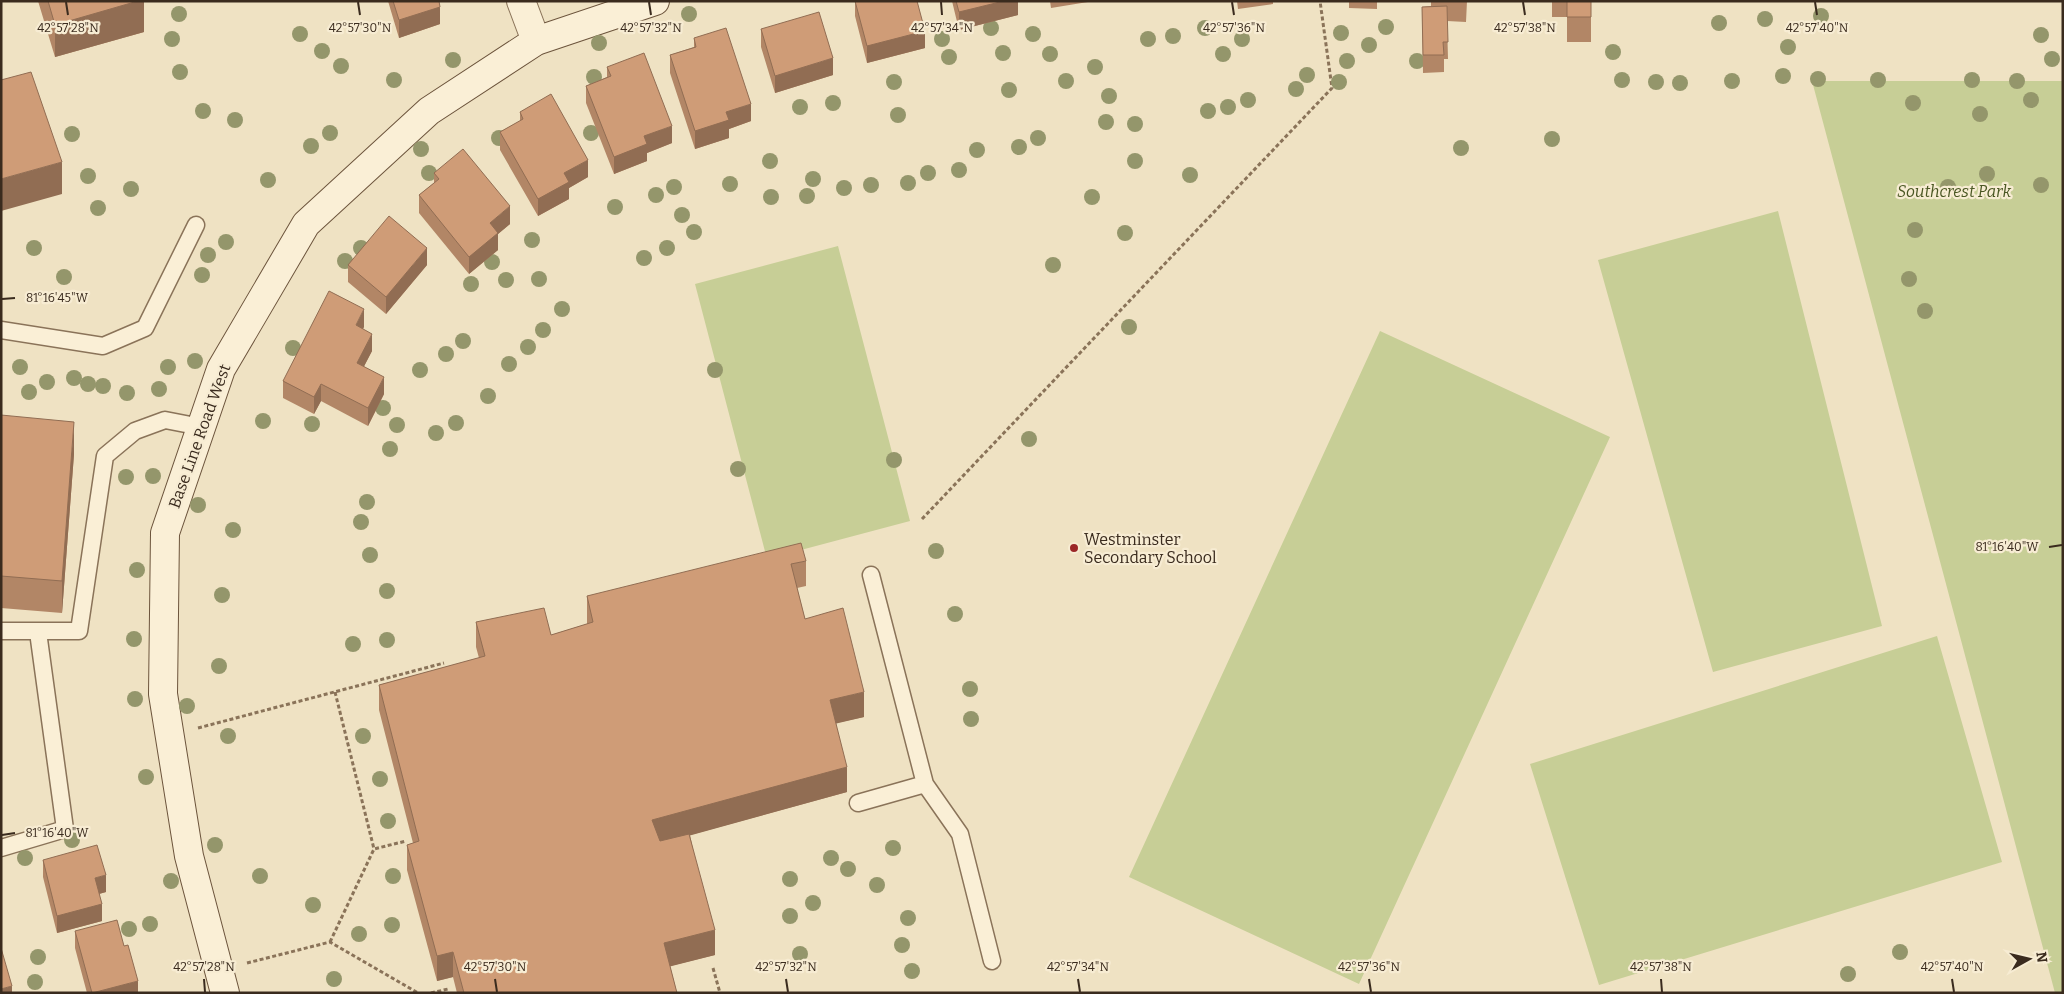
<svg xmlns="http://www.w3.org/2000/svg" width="2064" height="994" font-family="Bitter,serif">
<rect width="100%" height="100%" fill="#efe2c3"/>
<path fill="#c7ce96" d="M 1812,81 L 2063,81 L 2063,993 L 2055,993 Z
M 1778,211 L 1882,626 L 1713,672 L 1598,260 Z
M 838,246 L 910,521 L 767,559 L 695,284 Z
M 1380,331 L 1610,437 L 1359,984 L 1129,877 Z
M 1937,636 L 2002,862 L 1599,985 L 1530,764 Z"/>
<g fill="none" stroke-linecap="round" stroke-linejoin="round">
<defs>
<path id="lane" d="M 1,330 L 103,346 L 145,328 L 196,225
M 871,575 L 925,784 L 960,834 L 992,961
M 1,631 L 79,631 L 105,456 L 135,431 L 165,420 L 201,427
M 858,803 L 925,784
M 1,848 L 65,829 L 38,632"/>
<path id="street" d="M 521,1 L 536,41"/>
<path id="secondary" d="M 225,993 L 189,856 L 163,694 L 165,533 L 221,369 L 306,224 L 429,111 L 536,41 L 655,1"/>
</defs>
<use href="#lane" stroke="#8a7359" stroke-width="19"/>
<use href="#street" stroke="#8a7359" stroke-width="30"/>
<use href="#secondary" stroke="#6c543c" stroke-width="30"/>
<path stroke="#8a7359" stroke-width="3" stroke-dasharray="4 2.5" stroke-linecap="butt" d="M 922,519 L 1332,88 L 1320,1
M 335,692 L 374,849
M 198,728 L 444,663
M 330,942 L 374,849 L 406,841
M 247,963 L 330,942 L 418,993
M 713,968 L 720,993
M 431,993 L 448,989"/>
<use href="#lane" stroke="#faefd6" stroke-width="16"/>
<use href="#street" stroke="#faefd6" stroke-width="28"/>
<use href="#secondary" stroke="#faefd6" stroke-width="28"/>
</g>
<g fill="#94966b">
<circle cx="179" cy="14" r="8"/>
<circle cx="689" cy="14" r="8"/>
<circle cx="1821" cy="16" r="8"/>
<circle cx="1765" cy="19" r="8"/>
<circle cx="1719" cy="23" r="8"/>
<circle cx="1386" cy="27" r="8"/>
<circle cx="991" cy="28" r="8"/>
<circle cx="1205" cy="28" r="8"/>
<circle cx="1341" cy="33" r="8"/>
<circle cx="300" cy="34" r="8"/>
<circle cx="1033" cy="34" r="8"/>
<circle cx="2041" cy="35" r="8"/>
<circle cx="1173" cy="36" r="8"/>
<circle cx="172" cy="39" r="8"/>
<circle cx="942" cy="39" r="8"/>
<circle cx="1148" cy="39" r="8"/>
<circle cx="1242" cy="39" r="8"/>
<circle cx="599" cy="43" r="8"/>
<circle cx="1369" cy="45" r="8"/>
<circle cx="1788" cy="47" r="8"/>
<circle cx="322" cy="51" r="8"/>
<circle cx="1613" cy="52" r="8"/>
<circle cx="1003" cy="53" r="8"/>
<circle cx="1050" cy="54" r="8"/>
<circle cx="1223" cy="54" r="8"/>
<circle cx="949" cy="57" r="8"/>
<circle cx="2052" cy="59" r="8"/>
<circle cx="453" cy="60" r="8"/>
<circle cx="1347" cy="61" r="8"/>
<circle cx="1417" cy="61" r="8"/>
<circle cx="341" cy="66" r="8"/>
<circle cx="1095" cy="67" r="8"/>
<circle cx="180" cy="72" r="8"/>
<circle cx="1307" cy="75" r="8"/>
<circle cx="1783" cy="76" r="8"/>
<circle cx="594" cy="77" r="8"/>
<circle cx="1818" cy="79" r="8"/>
<circle cx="394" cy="80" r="8"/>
<circle cx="1622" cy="80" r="8"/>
<circle cx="1878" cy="80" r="8"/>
<circle cx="1972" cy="80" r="8"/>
<circle cx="1066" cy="81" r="8"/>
<circle cx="1732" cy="81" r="8"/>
<circle cx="2017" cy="81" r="8"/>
<circle cx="894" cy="82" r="8"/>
<circle cx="1339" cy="82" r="8"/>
<circle cx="1656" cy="82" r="8"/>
<circle cx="1680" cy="83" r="8"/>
<circle cx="1296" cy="89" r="8"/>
<circle cx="1009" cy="90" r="8"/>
<circle cx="1109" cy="96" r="8"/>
<circle cx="1248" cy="100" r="8"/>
<circle cx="2031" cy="100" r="8"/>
<circle cx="833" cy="103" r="8"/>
<circle cx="1913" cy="103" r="8"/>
<circle cx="800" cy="107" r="8"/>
<circle cx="1228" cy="107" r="8"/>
<circle cx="203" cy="111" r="8"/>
<circle cx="1208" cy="111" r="8"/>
<circle cx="1980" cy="114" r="8"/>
<circle cx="898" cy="115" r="8"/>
<circle cx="235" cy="120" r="8"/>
<circle cx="1106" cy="122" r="8"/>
<circle cx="1135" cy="124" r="8"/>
<circle cx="330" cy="133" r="8"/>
<circle cx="591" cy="133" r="8"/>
<circle cx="72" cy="134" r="8"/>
<circle cx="499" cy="138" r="8"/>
<circle cx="1038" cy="138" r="8"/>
<circle cx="1552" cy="139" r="8"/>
<circle cx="311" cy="146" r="8"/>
<circle cx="1019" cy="147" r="8"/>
<circle cx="1461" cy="148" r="8"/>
<circle cx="421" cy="149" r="8"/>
<circle cx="977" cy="150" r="8"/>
<circle cx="770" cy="161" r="8"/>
<circle cx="1135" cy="161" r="8"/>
<circle cx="959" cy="170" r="8"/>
<circle cx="429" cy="173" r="8"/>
<circle cx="928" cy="173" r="8"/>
<circle cx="1987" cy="174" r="8"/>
<circle cx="1190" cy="175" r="8"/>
<circle cx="88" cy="176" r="8"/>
<circle cx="813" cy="179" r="8"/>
<circle cx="268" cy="180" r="8"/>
<circle cx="908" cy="183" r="8"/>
<circle cx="730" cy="184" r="8"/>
<circle cx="871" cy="185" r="8"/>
<circle cx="2041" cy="185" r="8"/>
<circle cx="674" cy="187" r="8"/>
<circle cx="1948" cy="187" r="8"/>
<circle cx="844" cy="188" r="8"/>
<circle cx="131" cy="189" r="8"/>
<circle cx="656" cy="195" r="8"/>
<circle cx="807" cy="196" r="8"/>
<circle cx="771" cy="197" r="8"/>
<circle cx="1092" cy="197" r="8"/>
<circle cx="615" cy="207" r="8"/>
<circle cx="98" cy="208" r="8"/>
<circle cx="682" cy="215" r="8"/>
<circle cx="1915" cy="230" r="8"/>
<circle cx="694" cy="232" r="8"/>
<circle cx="1125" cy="233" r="8"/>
<circle cx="532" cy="240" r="8"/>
<circle cx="226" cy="242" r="8"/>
<circle cx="34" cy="248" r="8"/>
<circle cx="361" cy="248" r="8"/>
<circle cx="667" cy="248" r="8"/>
<circle cx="208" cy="255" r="8"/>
<circle cx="644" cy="258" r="8"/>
<circle cx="345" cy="261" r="8"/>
<circle cx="492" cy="262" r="8"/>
<circle cx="1053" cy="265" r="8"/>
<circle cx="202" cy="275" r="8"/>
<circle cx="64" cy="277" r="8"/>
<circle cx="539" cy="279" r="8"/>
<circle cx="1909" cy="279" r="8"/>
<circle cx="506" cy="280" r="8"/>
<circle cx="471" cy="284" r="8"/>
<circle cx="562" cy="309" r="8"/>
<circle cx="1925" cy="311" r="8"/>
<circle cx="1129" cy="327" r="8"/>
<circle cx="543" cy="330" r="8"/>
<circle cx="463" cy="341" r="8"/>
<circle cx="528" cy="347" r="8"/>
<circle cx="293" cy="348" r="8"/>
<circle cx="446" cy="354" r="8"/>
<circle cx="195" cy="361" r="8"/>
<circle cx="509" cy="364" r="8"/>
<circle cx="20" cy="367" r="8"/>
<circle cx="168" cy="367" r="8"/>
<circle cx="420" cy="370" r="8"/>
<circle cx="715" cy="370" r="8"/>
<circle cx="74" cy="378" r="8"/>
<circle cx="47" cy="382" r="8"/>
<circle cx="88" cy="384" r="8"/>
<circle cx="103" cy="386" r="8"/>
<circle cx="159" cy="389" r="8"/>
<circle cx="29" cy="392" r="8"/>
<circle cx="127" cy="393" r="8"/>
<circle cx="488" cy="396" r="8"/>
<circle cx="383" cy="408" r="8"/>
<circle cx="263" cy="421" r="8"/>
<circle cx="456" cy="423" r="8"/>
<circle cx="312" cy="424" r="8"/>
<circle cx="397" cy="425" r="8"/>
<circle cx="436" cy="433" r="8"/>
<circle cx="1029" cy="439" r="8"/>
<circle cx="390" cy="449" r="8"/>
<circle cx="894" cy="460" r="8"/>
<circle cx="738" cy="469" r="8"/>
<circle cx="153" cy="476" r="8"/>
<circle cx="126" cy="477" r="8"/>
<circle cx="367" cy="502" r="8"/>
<circle cx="198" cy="505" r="8"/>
<circle cx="361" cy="522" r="8"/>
<circle cx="233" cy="530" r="8"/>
<circle cx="936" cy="551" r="8"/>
<circle cx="370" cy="555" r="8"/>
<circle cx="137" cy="570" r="8"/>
<circle cx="387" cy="591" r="8"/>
<circle cx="222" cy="595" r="8"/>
<circle cx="955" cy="614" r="8"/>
<circle cx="134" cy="639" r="8"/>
<circle cx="387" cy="640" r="8"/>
<circle cx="353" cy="644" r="8"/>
<circle cx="219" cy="666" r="8"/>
<circle cx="970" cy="689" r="8"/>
<circle cx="135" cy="699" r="8"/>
<circle cx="187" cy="706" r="8"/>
<circle cx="971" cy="719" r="8"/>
<circle cx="228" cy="736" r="8"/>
<circle cx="363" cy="736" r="8"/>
<circle cx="146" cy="777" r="8"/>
<circle cx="380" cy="779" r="8"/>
<circle cx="388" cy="821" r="8"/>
<circle cx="72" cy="840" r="8"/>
<circle cx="215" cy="845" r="8"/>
<circle cx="893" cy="848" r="8"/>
<circle cx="25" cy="858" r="8"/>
<circle cx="831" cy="858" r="8"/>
<circle cx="848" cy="869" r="8"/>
<circle cx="260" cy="876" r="8"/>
<circle cx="393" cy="876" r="8"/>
<circle cx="790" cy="879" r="8"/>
<circle cx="171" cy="881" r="8"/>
<circle cx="877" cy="885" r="8"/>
<circle cx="813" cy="903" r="8"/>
<circle cx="313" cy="905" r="8"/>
<circle cx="790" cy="916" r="8"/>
<circle cx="908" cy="918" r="8"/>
<circle cx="150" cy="924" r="8"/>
<circle cx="392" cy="925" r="8"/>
<circle cx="129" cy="929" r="8"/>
<circle cx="359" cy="934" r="8"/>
<circle cx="902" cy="945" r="8"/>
<circle cx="1900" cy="952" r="8"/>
<circle cx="800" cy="954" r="8"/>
<circle cx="38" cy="957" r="8"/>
<circle cx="912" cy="971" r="8"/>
<circle cx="1848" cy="974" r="8"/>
<circle cx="334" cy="979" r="8"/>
<circle cx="35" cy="982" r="8"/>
</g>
<path fill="#b28666" d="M 38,1 L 144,1 L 144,32 L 55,57 Z
M 388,1 L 439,1 L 440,24 L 399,38 Z
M 855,1 L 917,1 L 925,48 L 867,63 L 855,16 Z
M 952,1 L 1018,1 L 1018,15 L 959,30 Z
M 1050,1 L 1094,1 L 1051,8 Z
M 1237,1 L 1273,1 L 1273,4 L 1238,9 Z
M 1349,1 L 1407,1 L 1407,2 L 1377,2 L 1377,9 L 1349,8 Z
M 1431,1 L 1467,1 L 1466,22 L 1447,21 L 1448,59 L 1444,59 L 1444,72 L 1423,73 L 1422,7 L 1431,6 Z
M 1519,1 L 1591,1 L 1591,42 L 1567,42 L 1567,17 L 1552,17 L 1552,2 L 1519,2 Z
M 761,29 L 833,75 L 775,93 L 761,47 Z
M 694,38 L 751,121 L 729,129 L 729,138 L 695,149 L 670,73 L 670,55 L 694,47 Z
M 607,67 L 672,143 L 647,153 L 647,161 L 614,174 L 586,103 L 586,86 L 607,77 Z
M 520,112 L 588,177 L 569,188 L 569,199 L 538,216 L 500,150 L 500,132 L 520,121 Z
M 434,173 L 510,224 L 498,234 L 498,250 L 469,274 L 419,213 L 419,195 L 434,183 Z
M 348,265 L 427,265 L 386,314 L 348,282 Z
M 364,327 L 363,329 L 372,351 L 364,366 L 384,394 L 368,426 L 321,401 L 314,414 L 283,398 L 283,381 Z
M 1,415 L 74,454 L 62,613 L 1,608 Z
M 806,561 L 806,586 L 797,588 L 805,619 L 864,717 L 836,723 L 847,792 L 690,835 L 715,955 L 670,966 L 677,993 L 457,993 L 453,977 L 437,981 L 407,870 L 407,845 L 413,843 L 379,710 L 379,685 L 479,658 L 476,647 L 476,622 L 551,635 L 587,624 L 587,596 Z
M 43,860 L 106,892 L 99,894 L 102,921 L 57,933 L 43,877 Z
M 75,931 L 138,993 L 87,993 L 75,948 Z"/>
<path fill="#916d53" d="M 138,1 L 144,1 L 144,32 L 55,57 L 55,25 Z
M 1004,1 L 1018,1 L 1018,15 L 959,30 L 959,12 Z
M 440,7 L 440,24 L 399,38 L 399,20 Z
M 925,31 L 925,48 L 867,63 L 867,46 Z
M 833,58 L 833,75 L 775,93 L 775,76 Z
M 751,104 L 751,121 L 729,129 L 729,138 L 695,149 L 695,131 L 726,112 Z
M 672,126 L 672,143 L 647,153 L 647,161 L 614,174 L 614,157 L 644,136 Z
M 588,160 L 588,177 L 569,188 L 569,199 L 538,216 L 538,199 L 564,173 Z
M 62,162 L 62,194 L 1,211 L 1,179 Z
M 510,206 L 510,224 L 498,234 L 498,250 L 469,274 L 469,257 L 490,223 Z
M 427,248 L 427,265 L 386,314 L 386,297 Z
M 364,309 L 364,327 L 356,342 L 356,325 Z
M 372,334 L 372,351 L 357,380 L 357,363 Z
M 384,377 L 384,394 L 368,426 L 368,408 Z
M 321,384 L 321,401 L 314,414 L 314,397 Z
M 74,422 L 74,454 L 62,613 L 62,581 Z
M 864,692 L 864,717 L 830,725 L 830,700 Z
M 847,767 L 847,792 L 652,846 L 652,820 Z
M 106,875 L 106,892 L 95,895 L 95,878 Z
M 102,904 L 102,921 L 57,933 L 57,916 Z
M 715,930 L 715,955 L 664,968 L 664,943 Z
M 453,952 L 453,977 L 437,981 L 437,956 Z
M 138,981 L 138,993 L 92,993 Z
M 12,986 L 12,993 L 1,993 L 1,989 Z"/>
<path fill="#cf9c77" stroke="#916d53" d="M 48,1 L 138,1 L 55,25 Z
M 393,1 L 439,1 L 440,7 L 399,20 Z
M 855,1 L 917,1 L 925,31 L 867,46 Z
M 956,1 L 1004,1 L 959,12 Z
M 1567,1 L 1591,1 L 1591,17 L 1567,17 Z
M 1447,6 L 1448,42 L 1443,42 L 1444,55 L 1423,55 L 1422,7 Z
M 819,12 L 833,58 L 775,76 L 761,29 Z
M 726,28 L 751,104 L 726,112 L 729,120 L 695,131 L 670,55 L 696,47 L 694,38 Z
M 644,53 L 672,126 L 644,136 L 647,144 L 614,157 L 586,86 L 611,76 L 607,67 Z
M 31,72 L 62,162 L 1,179 L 1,80 Z
M 551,94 L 588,160 L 564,173 L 569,182 L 538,199 L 500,132 L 523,119 L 520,112 Z
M 463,149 L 510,206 L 490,223 L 498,233 L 469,257 L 419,195 L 439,179 L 434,173 Z
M 389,216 L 427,248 L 386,297 L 348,265 Z
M 329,291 L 364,309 L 356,325 L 372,334 L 357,363 L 384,377 L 368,408 L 321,384 L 314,397 L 283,381 Z
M 1,415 L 74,422 L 62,581 L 1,576 Z
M 801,543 L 806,561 L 791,564 L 805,619 L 843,608 L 864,692 L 830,700 L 847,767 L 652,820 L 660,841 L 689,834 L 715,930 L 664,943 L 677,993 L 464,993 L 453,952 L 437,956 L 407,845 L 419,841 L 379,685 L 485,656 L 476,622 L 544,608 L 551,635 L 593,622 L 587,596 Z
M 97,845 L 106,875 L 95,878 L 102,904 L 57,916 L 43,860 Z
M 117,920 L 124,946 L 128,945 L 138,981 L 92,993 L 75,931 Z
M 1,948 L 12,986 L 1,989 Z"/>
<path fill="none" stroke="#3a2b1e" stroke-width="2" d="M 66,2 L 68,15M 358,2 L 360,15M 649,2 L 651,15M 941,2 L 942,15M 1232,2 L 1234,15M 1523,2 L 1525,15M 1815,2 L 1817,15M 2,299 L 15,298M 2049,547 L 2062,545M 2,835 L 15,833M 204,979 L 205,992M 495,979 L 497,992M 786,979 L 788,992M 1078,979 L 1080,992M 1369,979 L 1371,992M 1661,979 L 1662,992M 1952,979 L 1954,992"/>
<circle fill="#9b2727" stroke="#f7ecd3" stroke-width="2" cx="1074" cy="548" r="5"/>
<g text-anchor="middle" stroke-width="4.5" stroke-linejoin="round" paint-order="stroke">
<g font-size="16" font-style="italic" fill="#4a5723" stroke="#f7ecd3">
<text x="1954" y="197">Southcrest Park</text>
</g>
<g font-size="16" fill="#3a2b1e" stroke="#f7ecd3">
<text transform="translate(199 436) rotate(-70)" y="6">Base Line Road West</text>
</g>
<g font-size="16" fill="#3a2b1e" stroke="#f7ecd3" text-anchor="start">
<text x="1084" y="545">Westminster<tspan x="1084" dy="18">Secondary School</tspan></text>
</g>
</g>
<g font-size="12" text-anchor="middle" fill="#3a2b1e" stroke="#f7ecd3" stroke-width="4.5" stroke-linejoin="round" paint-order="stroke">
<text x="68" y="32">42°57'28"N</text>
<text x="360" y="32">42°57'30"N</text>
<text x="651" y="32">42°57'32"N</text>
<text x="942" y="32">42°57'34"N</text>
<text x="1234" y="32">42°57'36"N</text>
<text x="1525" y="32">42°57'38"N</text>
<text x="1817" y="32">42°57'40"N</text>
<text x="57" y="302">81°16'45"W</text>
<text x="2007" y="551">81°16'40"W</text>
<text x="57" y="837">81°16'40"W</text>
<text x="204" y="971">42°57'28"N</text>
<text x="495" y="971">42°57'30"N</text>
<text x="786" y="971">42°57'32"N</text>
<text x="1078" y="971">42°57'34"N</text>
<text x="1369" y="971">42°57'36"N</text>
<text x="1661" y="971">42°57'38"N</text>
<text x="1952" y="971">42°57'40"N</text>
</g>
<rect width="2064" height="994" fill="none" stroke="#3a2b1e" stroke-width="5"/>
<g transform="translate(2029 959) rotate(82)" stroke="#f7ecd3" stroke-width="4" paint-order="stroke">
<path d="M0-4L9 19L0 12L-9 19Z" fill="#3a2b1e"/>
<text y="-8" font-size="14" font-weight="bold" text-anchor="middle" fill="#3a2b1e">N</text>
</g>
</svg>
